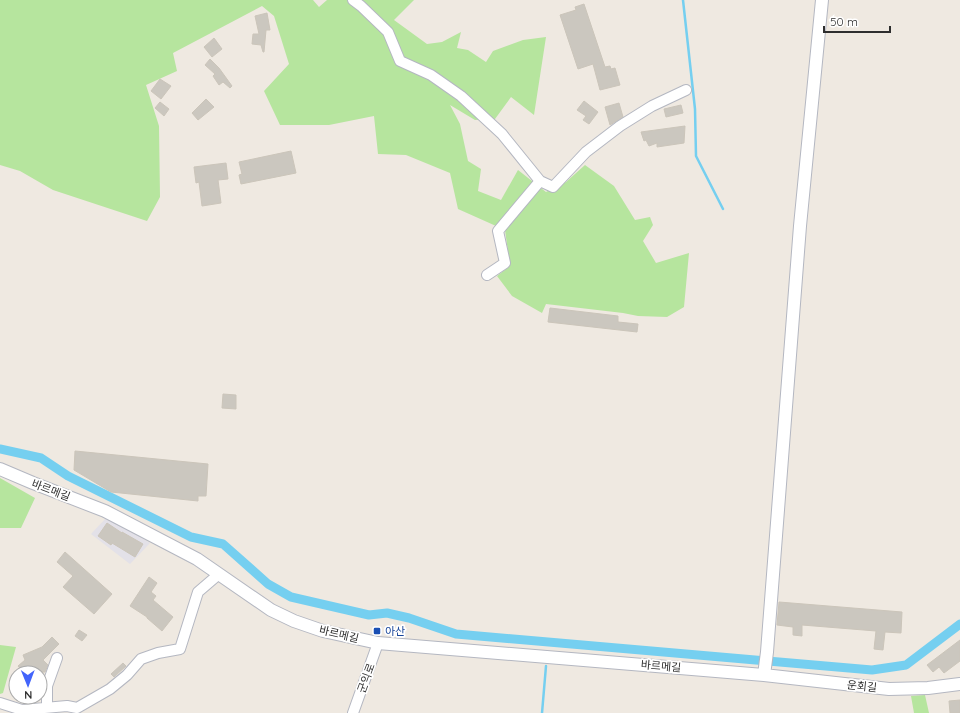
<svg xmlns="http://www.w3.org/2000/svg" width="960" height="713" font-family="Quicksand,'Noto Sans KR',sans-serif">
<rect width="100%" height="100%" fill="#efe9e1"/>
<path fill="#e3e1e8" d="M 107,517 L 150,543 L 130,564 L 91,534 Z"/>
<path fill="#b6e59e" d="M 0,0 L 313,0 L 319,7 L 327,0 L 414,0 L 394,20 L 427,44 L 442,42 L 461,32 L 457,48 L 468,50 L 486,62 L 493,51 L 523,40 L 546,37 L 534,115 L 511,97 L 495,119 L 475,120 L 450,105 L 460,124 L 468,161 L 481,169 L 478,191 L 501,200 L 518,170 L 546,192 L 566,182 L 585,165 L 614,186 L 635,220 L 650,217 L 653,225 L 643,241 L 656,263 L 689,253 L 684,307 L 667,317 L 638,316 L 623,313 L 546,304 L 542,313 L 512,296 L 497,276 L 510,266 L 505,230 L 458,209 L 450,173 L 406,155 L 378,154 L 374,116 L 329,125 L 280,125 L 264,91 L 289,64 L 274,16 L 262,6 L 173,53 L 177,71 L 146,85 L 159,126 L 160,197 L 147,221 L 53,190 L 20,171 L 0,165 Z
M 0,478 L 35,498 L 21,528 L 0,528 Z
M 0,645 L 16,647 L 3,693 L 0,694 Z
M 925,695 L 929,713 L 914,713 L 911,696 Z"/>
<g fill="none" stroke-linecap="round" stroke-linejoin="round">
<path stroke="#75cff0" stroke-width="2.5" d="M 683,0 L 695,109 L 696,156 L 723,209
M 542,713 L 546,666"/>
<path stroke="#75cff0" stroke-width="9" d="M 0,449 L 41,458 L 68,476 L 191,537 L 223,544 L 268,584 L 291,597 L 369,615 L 387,613 L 409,618 L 456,634 L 872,670 L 906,665 L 960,624"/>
</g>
<path fill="#cbc7bf" stroke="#cbc5ba" d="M 584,4 L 605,67 L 610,66 L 611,69 L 615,68 L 620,85 L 600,90 L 593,64 L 578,69 L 560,15 L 576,10 L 575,7 Z
M 267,13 L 270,30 L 266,30 L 264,52 L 263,52 L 261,45 L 252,44 L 253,34 L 259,34 L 255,16 Z
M 214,38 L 222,49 L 212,57 L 204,47 Z
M 210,59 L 219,68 L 232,86 L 230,88 L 223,82 L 219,85 L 213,76 L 215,74 L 205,65 Z
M 160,79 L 171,86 L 161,99 L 151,91 Z
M 206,99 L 214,107 L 198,120 L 192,113 Z
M 584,101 L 598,112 L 589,124 L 583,120 L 586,116 L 577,110 Z
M 160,102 L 169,109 L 164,116 L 155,108 Z
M 619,103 L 623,117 L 610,125 L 605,107 Z
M 681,105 L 683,113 L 666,117 L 664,109 Z
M 685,126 L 684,143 L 657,147 L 657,143 L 649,146 L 646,140 L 644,141 L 641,132 Z
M 291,151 L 296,173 L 241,184 L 239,175 L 242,174 L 239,162 Z
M 226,163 L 228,179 L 218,180 L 221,203 L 202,206 L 199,182 L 196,183 L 194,167 Z
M 550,308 L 618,316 L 618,322 L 638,324 L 637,332 L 548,322 Z
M 223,394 L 236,395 L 236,409 L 222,408 Z
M 75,451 L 208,464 L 206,496 L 198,496 L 198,501 L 111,492 L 74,470 Z
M 107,523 L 122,533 L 122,532 L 143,544 L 135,557 L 112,543 L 111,545 L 98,536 Z
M 65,552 L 112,594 L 94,614 L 63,587 L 73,576 L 57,562 Z
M 149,577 L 157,583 L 151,592 L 156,596 L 153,600 L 173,617 L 162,631 L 147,618 L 147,617 L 130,606 Z
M 779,602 L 902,612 L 901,633 L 885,632 L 883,650 L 874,649 L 876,631 L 802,625 L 802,636 L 793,635 L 793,627 L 777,625 Z
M 79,630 L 87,635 L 82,641 L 75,636 Z
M 52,637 L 59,644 L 43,660 L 48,665 L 45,672 L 24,673 L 18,666 L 25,660 L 23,655 L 42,647 Z
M 960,640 L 960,661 L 944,673 L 939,667 L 933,672 L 927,665 Z
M 123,663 L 126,666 L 114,677 L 111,674 Z
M 960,700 L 960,713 L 950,713 L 949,701 Z"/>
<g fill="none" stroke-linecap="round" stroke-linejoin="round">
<defs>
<path id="minor" d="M 353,0 L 361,6 L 388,32 L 400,61 L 431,75 L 461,96 L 502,134 L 540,181 L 553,187 L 586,152 L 620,126 L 652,106 L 686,90
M 487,275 L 505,263 L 498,231 L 540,181
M 0,703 L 22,710 L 67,706 L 77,708 L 110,689 L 127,675 L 141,659 L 158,653 L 180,649 L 198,592 L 219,574
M 47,707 L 47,686 L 57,658
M 353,713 L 378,643"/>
<path id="tertiary" d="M 0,469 L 33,483 L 105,511 L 197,559 L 271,610 L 294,621 L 323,631 L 378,643 L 764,675 L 889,689 L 928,688 L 960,684
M 764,675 L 767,652 L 800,226 L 822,0"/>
</defs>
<use href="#minor" stroke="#b4b7c1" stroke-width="12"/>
<use href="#tertiary" stroke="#b4b7c1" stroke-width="14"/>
<use href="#minor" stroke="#fff" stroke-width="10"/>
<use href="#tertiary" stroke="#fff" stroke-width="12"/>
</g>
<rect fill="#1a4fb4" stroke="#fff" stroke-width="1.5" x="373" y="627" width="8" height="8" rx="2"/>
<g text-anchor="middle" stroke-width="3.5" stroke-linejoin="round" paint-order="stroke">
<g font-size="11" fill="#2e2e2e" stroke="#fff">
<text transform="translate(51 490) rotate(21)" y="4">바르메길</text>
<text transform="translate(339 634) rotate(13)" y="4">바르메길</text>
<text transform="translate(661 666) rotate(5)" y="4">바르메길</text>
<text transform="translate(366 678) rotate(-70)" y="4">군익로</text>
<text transform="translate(862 686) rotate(6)" y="4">운회길</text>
</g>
<g font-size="11" fill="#164399" stroke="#fff" text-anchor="start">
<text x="385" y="635">아산</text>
</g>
</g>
<g transform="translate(28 685) rotate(179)"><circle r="19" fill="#ffffff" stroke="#ababab"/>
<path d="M0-3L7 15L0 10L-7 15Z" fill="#4264fb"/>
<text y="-6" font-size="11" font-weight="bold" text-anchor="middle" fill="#2e2e2e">N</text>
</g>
<path d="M824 26v6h66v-6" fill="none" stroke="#2e2e2e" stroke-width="2"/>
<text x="830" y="26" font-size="12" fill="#2e2e2e" stroke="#ffffff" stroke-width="3" paint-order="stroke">50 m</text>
</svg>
